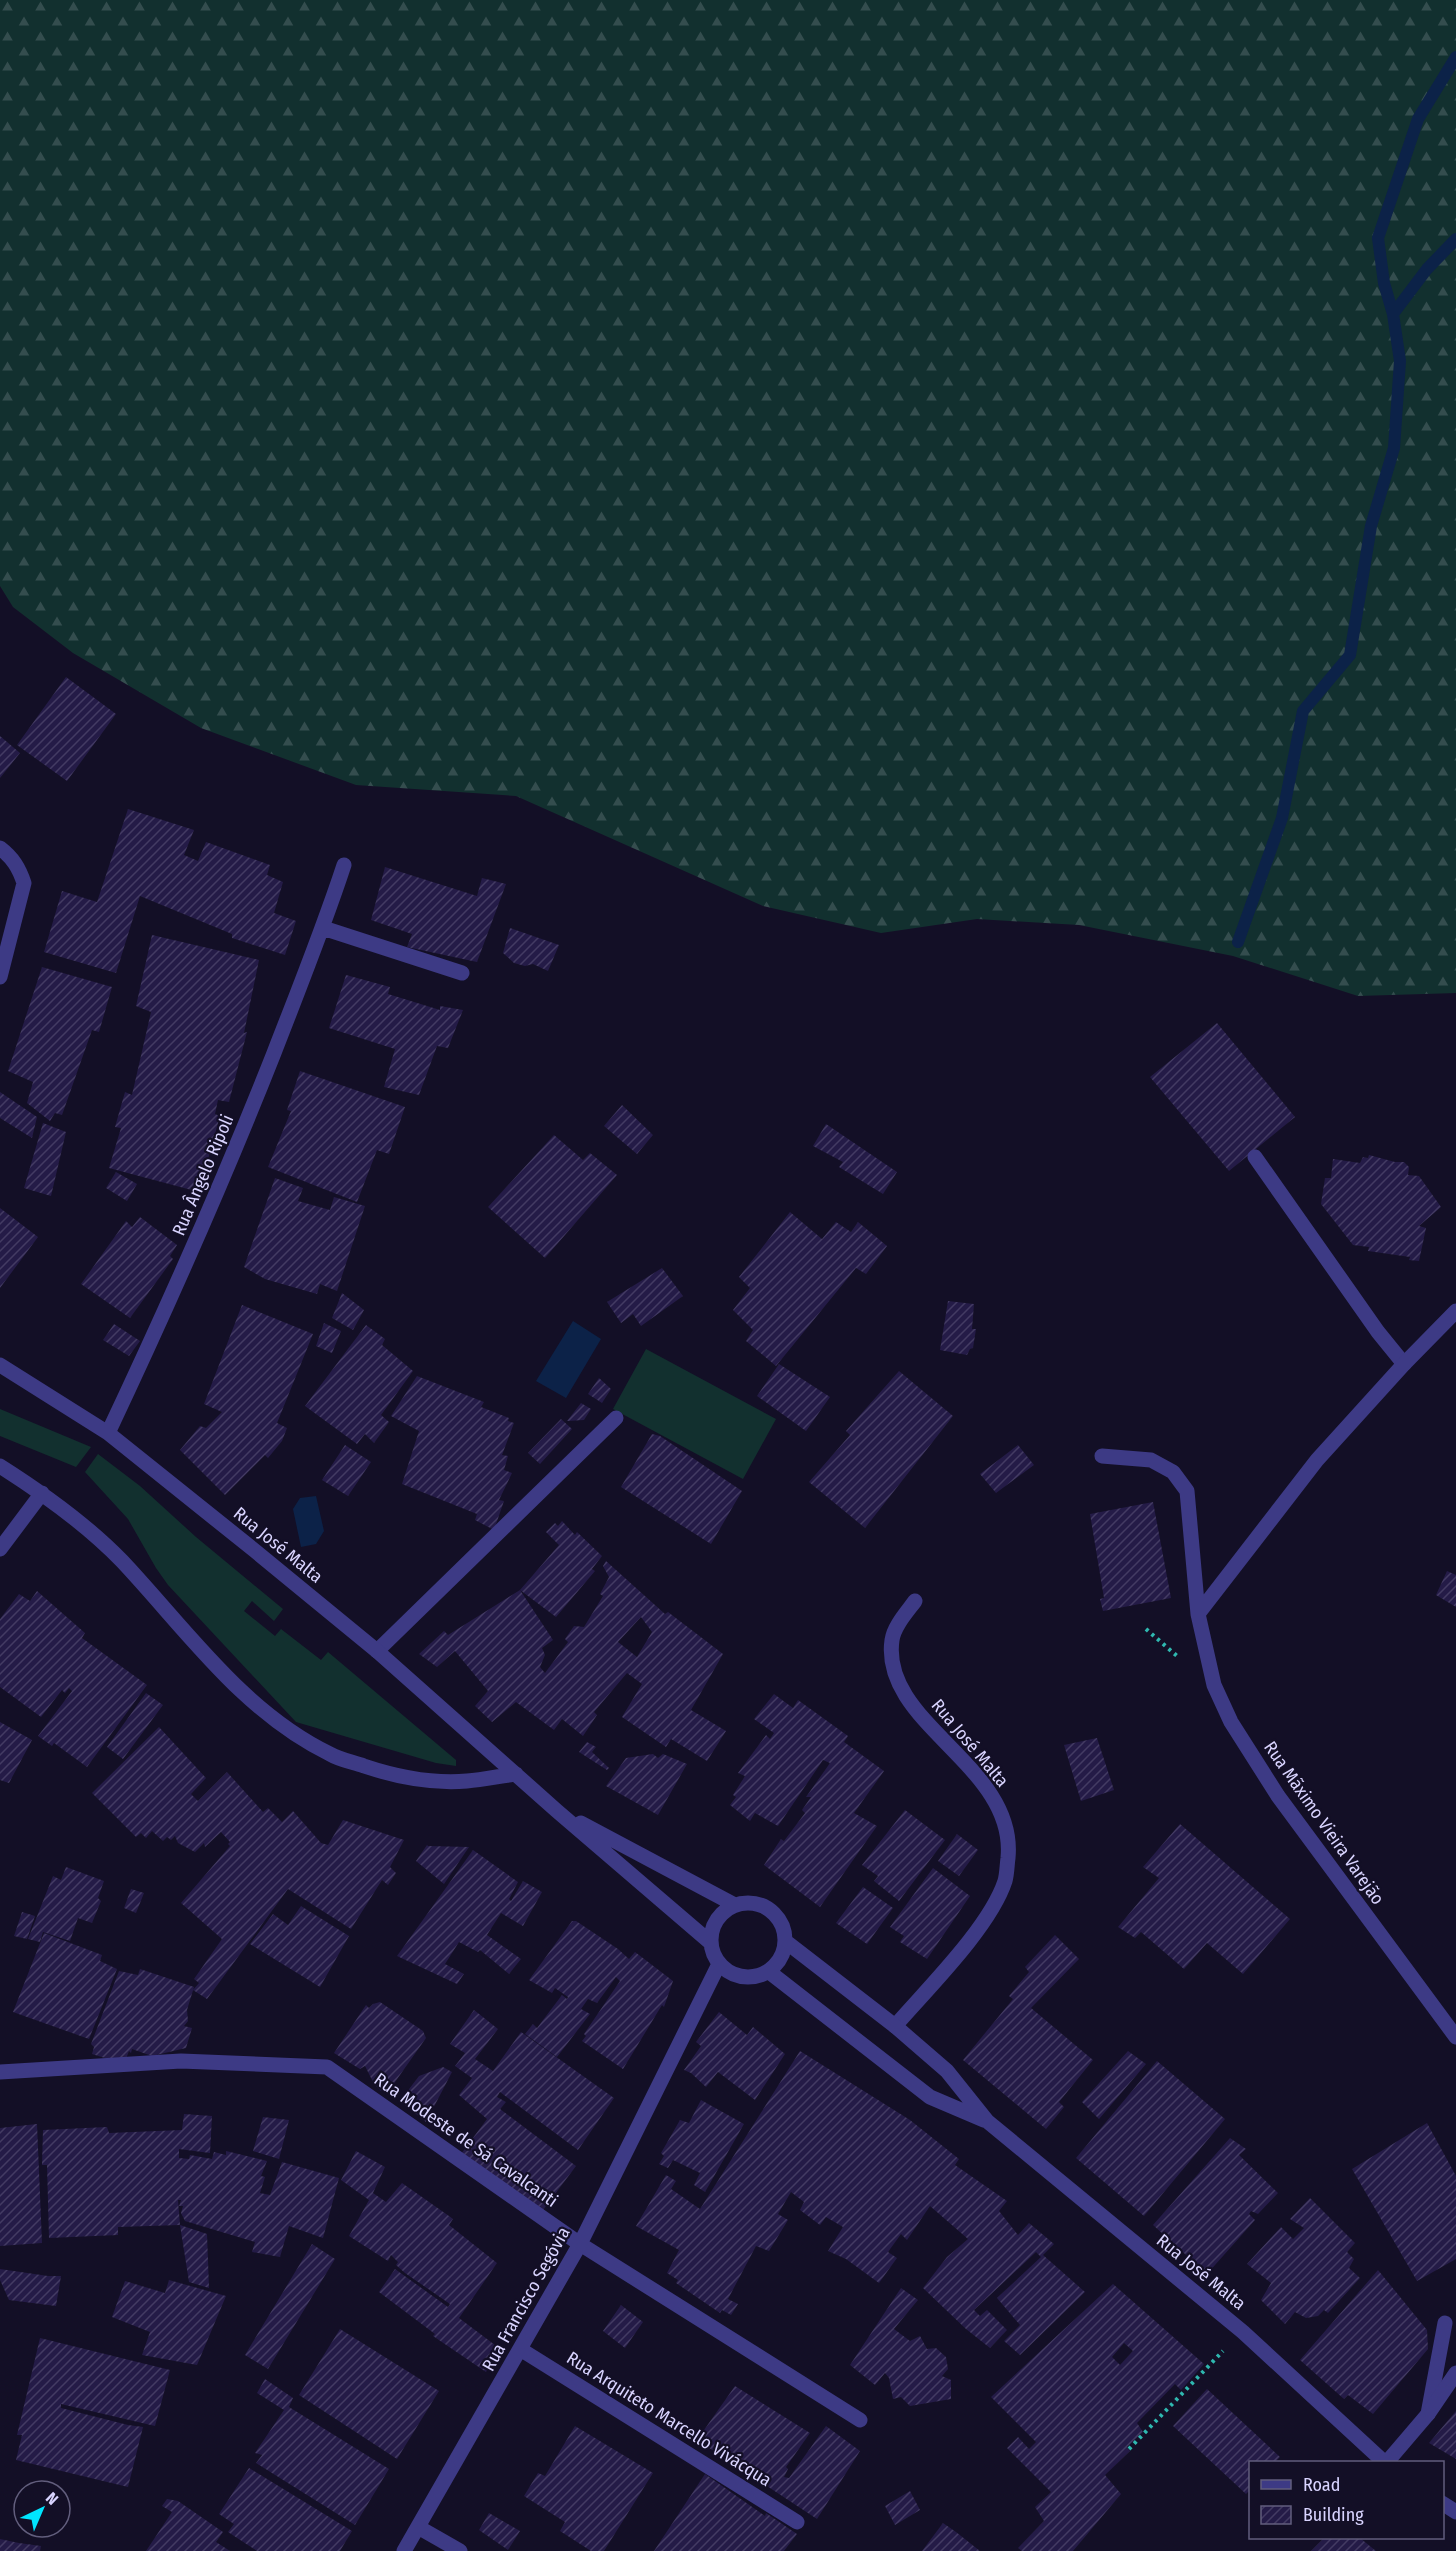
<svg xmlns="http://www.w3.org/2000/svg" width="1456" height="2551" font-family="'Fira Sans Condensed',sans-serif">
<defs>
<pattern id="forest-firs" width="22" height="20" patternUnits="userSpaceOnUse" patternTransform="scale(1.5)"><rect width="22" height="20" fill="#12302f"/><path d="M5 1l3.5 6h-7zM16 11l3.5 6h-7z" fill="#344d4e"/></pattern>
<pattern id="building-hatch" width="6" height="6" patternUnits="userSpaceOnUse" patternTransform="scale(1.5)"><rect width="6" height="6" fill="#241b47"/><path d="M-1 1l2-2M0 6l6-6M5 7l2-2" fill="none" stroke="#433b63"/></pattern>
</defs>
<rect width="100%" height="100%" fill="#130f26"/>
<path fill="url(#forest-firs)" d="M 0,0 L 1456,0 L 1456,993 L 1358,996 L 1233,956 L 1079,925 L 977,919 L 881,933 L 763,906 L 516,796 L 356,785 L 201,728 L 73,653 L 13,607 L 0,586 Z"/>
<path fill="#12302f" d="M 646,1349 L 776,1419 L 743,1479 L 613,1409 Z
M 0,1409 L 91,1447 L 76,1467 L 0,1436 Z
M 98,1454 L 140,1486 L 196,1537 L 283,1609 L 274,1621 L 252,1601 L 244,1611 L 275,1636 L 281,1629 L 321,1660 L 328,1652 L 456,1760 L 456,1766 L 436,1763 L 296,1722 L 168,1585 L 156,1568 L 128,1519 L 85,1472 Z"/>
<path fill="#0c2248" d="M 573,1321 L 601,1339 L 566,1398 L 536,1381 Z
M 316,1496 L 324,1531 L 316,1544 L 301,1547 L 293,1509 L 300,1498 Z"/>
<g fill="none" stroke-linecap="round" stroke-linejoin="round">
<path stroke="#0c2248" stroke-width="12" d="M 1393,314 L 1427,269 L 1456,239
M 1238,942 L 1282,818 L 1303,711 L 1350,655 L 1371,526 L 1394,448 L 1400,361 L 1393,314 L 1384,283 L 1378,238 L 1418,119 L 1456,57"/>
</g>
<path fill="url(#building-hatch)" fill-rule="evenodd" d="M 66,677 L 116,714 L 67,781 L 17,745 Z
M 0,736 L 20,753 L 0,778 Z
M 128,809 L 194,830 L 184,855 L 198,861 L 206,842 L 270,865 L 267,875 L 283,882 L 274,913 L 296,921 L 285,955 L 232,938 L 232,934 L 140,896 L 116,973 L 44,952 L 62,891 L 97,902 Z
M 385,867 L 477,896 L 482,878 L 506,884 L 477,962 L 407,947 L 412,934 L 371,920 Z
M 510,928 L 559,945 L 548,971 L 533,964 L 525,966 L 514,963 L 503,953 Z
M 152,935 L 259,960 L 244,1033 L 247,1032 L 229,1102 L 218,1100 L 215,1114 L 220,1116 L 199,1192 L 109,1168 L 121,1128 L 115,1127 L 125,1092 L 132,1095 L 151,1012 L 136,1006 Z
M 42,967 L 112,987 L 99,1032 L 92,1030 L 62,1115 L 55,1113 L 50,1121 L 27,1103 L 33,1082 L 8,1071 Z
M 346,975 L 390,987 L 388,994 L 440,1010 L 440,1006 L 463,1010 L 448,1048 L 437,1046 L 419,1095 L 384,1087 L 395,1049 L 329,1028 Z
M 1217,1023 L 1295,1117 L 1229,1171 L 1150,1077 Z
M 300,1071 L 405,1107 L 389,1154 L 377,1150 L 357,1202 L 268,1167 L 291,1111 L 287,1110 Z
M 0,1092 L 37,1117 L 32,1138 L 0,1118 Z
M 622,1105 L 653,1135 L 637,1154 L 604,1126 Z
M 43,1123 L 66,1132 L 51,1196 L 24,1188 Z
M 826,1124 L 897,1172 L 883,1194 L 839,1167 L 843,1162 L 813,1146 Z
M 554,1135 L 583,1160 L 590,1153 L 617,1175 L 545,1258 L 488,1207 Z
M 1369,1155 L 1395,1162 L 1404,1162 L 1409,1167 L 1408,1175 L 1419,1176 L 1441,1207 L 1419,1226 L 1426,1228 L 1419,1261 L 1409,1260 L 1410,1257 L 1368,1251 L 1369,1247 L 1353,1245 L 1321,1204 L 1325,1178 L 1331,1178 L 1333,1159 L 1360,1163 L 1363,1157 L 1368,1158 Z
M 116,1172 L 137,1184 L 127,1201 L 106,1188 Z
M 275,1178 L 303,1188 L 298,1201 L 330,1210 L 334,1197 L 365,1206 L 337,1291 L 320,1284 L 317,1294 L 265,1279 L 244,1267 Z
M 0,1208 L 38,1237 L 0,1288 Z
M 790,1212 L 822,1239 L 836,1222 L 851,1232 L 858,1222 L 887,1246 L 866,1274 L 856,1268 L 776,1366 L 746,1341 L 753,1330 L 733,1310 L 750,1288 L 739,1277 Z
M 140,1217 L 177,1245 L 170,1256 L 173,1259 L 130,1318 L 81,1284 L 126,1221 L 132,1227 Z
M 662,1268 L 683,1296 L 641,1326 L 633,1314 L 621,1323 L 607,1302 Z
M 342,1293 L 364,1310 L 353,1330 L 332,1318 Z
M 948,1301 L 974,1304 L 972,1329 L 976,1329 L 973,1348 L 970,1349 L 967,1355 L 940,1350 Z
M 242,1305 L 313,1334 L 277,1423 L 287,1428 L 282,1441 L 268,1458 L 265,1455 L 225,1495 L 180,1450 L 200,1426 L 206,1428 L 222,1412 L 204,1404 Z
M 324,1323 L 341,1331 L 332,1353 L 316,1346 Z
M 114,1324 L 140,1341 L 129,1356 L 103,1340 Z
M 366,1325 L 385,1339 L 382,1345 L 413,1371 L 381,1415 L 389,1422 L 374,1443 L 365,1434 L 357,1444 L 305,1406 Z
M 779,1364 L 830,1397 L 806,1431 L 757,1396 Z
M 899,1371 L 953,1416 L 865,1528 L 809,1482 L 850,1435 L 846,1431 Z
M 417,1376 L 484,1402 L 481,1407 L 509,1418 L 508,1421 L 514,1423 L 502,1455 L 508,1456 L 504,1470 L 512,1473 L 499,1500 L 504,1501 L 494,1530 L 475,1520 L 477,1514 L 402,1484 L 419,1431 L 391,1416 Z
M 599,1378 L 611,1389 L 602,1403 L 588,1394 Z
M 581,1403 L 591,1409 L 584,1420 L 567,1421 Z
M 561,1419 L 572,1429 L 540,1464 L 528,1453 Z
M 652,1434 L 660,1436 L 742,1491 L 711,1544 L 621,1487 Z
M 345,1445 L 371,1462 L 348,1496 L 322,1480 Z
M 1018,1445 L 1034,1465 L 996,1493 L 980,1474 Z
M 1153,1502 L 1171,1598 L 1103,1611 L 1100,1599 L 1104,1598 L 1090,1514 Z
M 562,1521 L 575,1535 L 577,1532 L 602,1556 L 592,1569 L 595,1571 L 556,1617 L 520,1590 L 553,1640 L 542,1648 L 545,1655 L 540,1667 L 545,1673 L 568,1642 L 565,1639 L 574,1626 L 584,1627 L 603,1596 L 600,1594 L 609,1577 L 603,1566 L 606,1561 L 665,1614 L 668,1612 L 723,1654 L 691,1710 L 726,1731 L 707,1761 L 671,1739 L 666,1747 L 622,1717 L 642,1684 L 627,1673 L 594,1712 L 597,1715 L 583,1736 L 562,1719 L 554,1730 L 516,1702 L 492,1722 L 475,1706 L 488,1691 L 455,1651 L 437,1667 L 419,1654 L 444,1631 L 448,1635 L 520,1590 L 559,1545 L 546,1532 L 555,1523 L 558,1526 ZM 641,1617 L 652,1632 L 637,1657 L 618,1642 Z
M 1447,1571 L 1456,1575 L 1456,1607 L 1436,1595 Z
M 37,1591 L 85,1633 L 82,1638 L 147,1685 L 87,1767 L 54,1743 L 52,1746 L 38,1736 L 72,1691 L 69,1688 L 65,1693 L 62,1690 L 41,1717 L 0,1687 L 0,1619 L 19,1594 L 30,1601 Z
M 146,1693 L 163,1705 L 123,1759 L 107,1747 Z
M 774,1694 L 793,1708 L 798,1700 L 848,1736 L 844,1742 L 884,1771 L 854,1813 L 877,1826 L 820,1907 L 764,1865 L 781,1839 L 784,1841 L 805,1813 L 802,1810 L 811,1797 L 806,1797 L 830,1763 L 823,1760 L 778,1826 L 755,1813 L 750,1821 L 730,1805 L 736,1797 L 733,1795 L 745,1776 L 738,1773 L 766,1735 L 770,1739 L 774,1733 L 754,1719 Z
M 0,1722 L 32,1740 L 9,1783 L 0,1780 Z
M 159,1727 L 206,1778 L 191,1794 L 198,1801 L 227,1772 L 263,1812 L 268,1808 L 282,1822 L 293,1811 L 321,1843 L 328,1845 L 343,1820 L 404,1840 L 390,1867 L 396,1873 L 388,1885 L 382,1880 L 351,1929 L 288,1889 L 207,1999 L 193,1990 L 199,1983 L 194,1979 L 222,1939 L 181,1903 L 230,1846 L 228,1844 L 230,1842 L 221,1832 L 205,1847 L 204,1843 L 195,1852 L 178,1843 L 175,1836 L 171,1840 L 167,1837 L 163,1841 L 152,1831 L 146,1838 L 141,1833 L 136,1837 L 92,1793 Z
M 1097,1738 L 1114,1790 L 1081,1801 L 1064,1745 Z
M 587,1742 L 596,1747 L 592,1752 L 609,1768 L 607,1770 L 579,1752 Z
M 653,1754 L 658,1758 L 663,1754 L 687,1764 L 658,1815 L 606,1786 L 626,1758 Z
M 905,1810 L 945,1840 L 899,1901 L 874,1881 L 878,1876 L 862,1865 Z
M 1180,1824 L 1290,1919 L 1243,1974 L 1207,1943 L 1184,1969 L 1141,1932 L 1135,1938 L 1118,1927 L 1159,1878 L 1143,1867 Z
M 957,1834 L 978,1850 L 959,1876 L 938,1861 Z
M 427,1845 L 428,1846 L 469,1847 L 444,1884 L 416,1861 Z
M 473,1850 L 518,1882 L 509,1899 L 511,1901 L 523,1881 L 542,1892 L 523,1926 L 501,1913 L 487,1935 L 521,1959 L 509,1974 L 480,1950 L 478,1952 L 459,1942 L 445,1964 L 464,1974 L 457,1984 L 397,1956 Z
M 66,1867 L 104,1881 L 98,1898 L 101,1901 L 92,1923 L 78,1918 L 70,1941 L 43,1932 L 40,1942 L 28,1939 L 53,1876 L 61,1880 Z
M 933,1868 L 970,1896 L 927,1959 L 900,1942 L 904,1936 L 890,1927 Z
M 863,1887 L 893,1908 L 867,1944 L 836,1923 Z
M 131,1889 L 144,1893 L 136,1913 L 124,1908 Z
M 301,1906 L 349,1936 L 320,1987 L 250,1944 L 273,1914 L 288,1925 Z
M 22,1912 L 35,1916 L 27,1939 L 14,1936 Z
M 572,1921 L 576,1921 L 618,1949 L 629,1959 L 635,1952 L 673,1981 L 664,2007 L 662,2005 L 623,2069 L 582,2041 L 586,2036 L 584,2034 L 620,1981 L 616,1977 L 597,2003 L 588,1999 L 581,2009 L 590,2014 L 557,2057 L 525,2034 L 533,2024 L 537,2028 L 562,1995 L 567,1999 L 568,1997 L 555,1988 L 552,1993 L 529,1980 Z
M 44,1933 L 102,1955 L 100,1961 L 117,1969 L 89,2039 L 13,2012 Z
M 1055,1935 L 1079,1959 L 1031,2008 L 1093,2060 L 1059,2102 L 1064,2107 L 1046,2129 L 963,2060 L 1013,1999 L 1009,1996 L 1029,1972 L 1025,1967 Z
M 140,1969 L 194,1987 L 187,2010 L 188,2021 L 184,2026 L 192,2028 L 186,2048 L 152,2056 L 132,2049 L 131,2053 L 129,2051 L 124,2064 L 92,2054 L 94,2047 L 91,2044 L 119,1971 L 138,1975 Z
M 380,2002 L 423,2031 L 426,2038 L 388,2092 L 385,2090 L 381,2091 L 374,2084 L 365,2066 L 360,2069 L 334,2053 L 366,2005 L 369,2008 L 373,2004 Z
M 474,2010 L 498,2029 L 475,2059 L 493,2071 L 521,2032 L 614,2098 L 578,2150 L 500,2092 L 497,2097 L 506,2102 L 500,2109 L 576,2166 L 540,2214 L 461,2154 L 487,2119 L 459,2095 L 472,2078 L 455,2066 L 465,2053 L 450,2044 Z
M 719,2012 L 747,2035 L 753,2027 L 785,2054 L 755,2100 L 718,2072 L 706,2087 L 691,2073 L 684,2070 L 701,2046 L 696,2042 Z
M 800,2051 L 910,2120 L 959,2159 L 955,2165 L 1007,2201 L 999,2211 L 1018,2235 L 1029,2223 L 1054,2244 L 1043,2255 L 1085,2292 L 1020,2355 L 1004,2341 L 1020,2325 L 997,2298 L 1041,2257 L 1036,2252 L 974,2310 L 980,2316 L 987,2310 L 1007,2330 L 990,2348 L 966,2329 L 923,2288 L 947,2257 L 968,2239 L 930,2206 L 907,2240 L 901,2234 L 888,2252 L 897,2258 L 879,2283 L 846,2259 L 828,2251 L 843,2227 L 826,2217 L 820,2225 L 800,2210 L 804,2202 L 791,2192 L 778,2214 L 788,2220 L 769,2251 L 756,2246 L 728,2299 L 738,2304 L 731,2315 L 722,2310 L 720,2313 L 676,2283 L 678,2280 L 667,2273 L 679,2250 L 636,2226 L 666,2175 L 676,2181 L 671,2189 L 700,2209 Z
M 1128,2051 L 1146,2064 L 1099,2119 L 1082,2102 Z
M 1157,2061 L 1225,2119 L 1144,2216 L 1076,2158 Z
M 443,2067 L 452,2072 L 426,2122 L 400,2101 L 419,2076 Z
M 701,2100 L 744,2124 L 705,2192 L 694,2185 L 700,2173 L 673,2160 L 668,2168 L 659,2164 L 664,2156 L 661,2153 L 680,2120 L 689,2123 Z
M 184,2114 L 212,2116 L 210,2153 L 179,2149 L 179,2158 L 189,2159 L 190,2155 L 212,2159 L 214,2152 L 226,2155 L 226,2151 L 267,2161 L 261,2176 L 265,2177 L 260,2193 L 270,2195 L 282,2162 L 339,2178 L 323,2238 L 289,2226 L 280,2257 L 252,2252 L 255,2242 L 185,2221 L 181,2213 L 183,2206 L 179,2206 L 181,2200 L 178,2200 L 180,2225 L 118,2227 L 118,2235 L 49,2238 L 47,2165 L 42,2165 L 43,2130 L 107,2127 L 109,2133 L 182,2130 Z
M 263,2117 L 289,2120 L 279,2159 L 253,2151 Z
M 1427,2123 L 1456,2176 L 1456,2259 L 1417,2281 L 1352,2169 Z
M 37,2124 L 42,2243 L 0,2246 L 0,2128 Z
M 1230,2138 L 1246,2149 L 1239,2155 L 1278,2193 L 1258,2214 L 1251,2211 L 1249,2214 L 1255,2220 L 1207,2274 L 1153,2225 Z
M 356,2151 L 385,2167 L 373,2193 L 386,2202 L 402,2183 L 449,2216 L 453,2219 L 449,2225 L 497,2263 L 459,2318 L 499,2348 L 486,2372 L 433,2336 L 435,2334 L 379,2292 L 395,2269 L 448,2307 L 450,2304 L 405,2273 L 396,2265 L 398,2262 L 391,2255 L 388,2261 L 349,2236 L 369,2200 L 341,2180 Z
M 1310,2198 L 1355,2243 L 1347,2252 L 1354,2259 L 1349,2268 L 1360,2278 L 1328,2313 L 1324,2310 L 1318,2316 L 1306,2318 L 1295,2312 L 1285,2324 L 1261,2300 L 1271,2283 L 1247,2264 L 1281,2227 L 1293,2239 L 1304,2228 L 1290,2219 Z
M 180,2225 L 207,2234 L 209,2288 L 189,2282 Z
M 312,2244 L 335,2259 L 268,2369 L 245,2355 Z
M 0,2269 L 48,2276 L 61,2276 L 56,2306 L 9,2300 L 0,2280 Z
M 1378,2270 L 1427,2330 L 1428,2349 L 1373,2414 L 1348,2395 L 1344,2399 L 1300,2360 Z
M 169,2280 L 226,2296 L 197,2365 L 142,2355 L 150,2332 L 112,2317 L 125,2281 L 165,2293 Z
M 1113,2284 L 1204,2364 L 1181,2390 L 1175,2384 L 1137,2423 L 1143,2432 L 1127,2447 L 1130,2451 L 1105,2475 L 1121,2494 L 1073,2551 L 1022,2551 L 1018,2548 L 1044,2521 L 1035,2507 L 1051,2492 L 1007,2448 L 1018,2437 L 1029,2449 L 1036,2442 L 991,2397 ZM 1124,2343 L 1133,2351 L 1120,2365 L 1112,2357 Z
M 901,2288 L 918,2300 L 894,2329 L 910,2341 L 920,2336 L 927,2349 L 936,2348 L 946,2357 L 948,2369 L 942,2376 L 951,2380 L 951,2399 L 910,2406 L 901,2397 L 893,2399 L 889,2378 L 885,2373 L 875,2385 L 850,2365 Z
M 621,2305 L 643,2322 L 625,2348 L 603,2331 Z
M 340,2329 L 439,2391 L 397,2459 L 299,2395 Z
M 40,2338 L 170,2370 L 155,2426 L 61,2404 L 61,2408 L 128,2425 L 143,2427 L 128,2487 L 16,2460 L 22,2435 L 17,2435 Z
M 265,2379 L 293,2398 L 289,2407 L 389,2469 L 355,2525 L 256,2463 L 262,2455 L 255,2453 L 284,2410 L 257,2393 Z
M 735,2386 L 810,2433 L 786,2467 L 788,2469 L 784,2477 L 789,2478 L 826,2426 L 860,2451 L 817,2519 L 697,2440 Z
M 1207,2389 L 1280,2457 L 1275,2462 L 1250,2462 L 1250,2490 L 1246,2494 L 1173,2426 Z
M 1456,2411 L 1456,2459 L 1429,2443 Z
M 575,2426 L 653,2473 L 604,2551 L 591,2551 L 560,2531 L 565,2522 L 524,2496 L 538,2473 L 545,2476 Z
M 249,2468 L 352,2531 L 340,2551 L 257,2551 L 228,2532 L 234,2524 L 219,2514 Z
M 705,2474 L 765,2516 L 766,2513 L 797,2534 L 784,2551 L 654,2551 Z
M 910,2491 L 920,2510 L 895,2525 L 885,2506 Z
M 167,2499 L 178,2501 L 223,2532 L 216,2542 L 230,2551 L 146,2551 L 172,2512 L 162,2506 Z
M 489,2513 L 520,2531 L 508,2550 L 479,2530 Z
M 943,2523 L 956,2532 L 980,2551 L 922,2551 Z
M 1324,2538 L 1360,2538 L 1376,2551 L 1311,2551 Z
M 0,2539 L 19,2543 L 41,2546 L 40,2551 L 0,2551 Z"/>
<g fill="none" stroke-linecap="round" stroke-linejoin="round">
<path stroke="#2fb8b0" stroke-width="4" stroke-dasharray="3 4.5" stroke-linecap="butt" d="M 1146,1629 L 1177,1656
M 1129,2449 L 1223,2351"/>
<path stroke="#3d3a85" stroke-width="15" d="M 1255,1157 L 1378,1332 L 1404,1364
M 377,1651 L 616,1418
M 895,2026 C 928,1988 990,1927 1005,1881 C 1007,1874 1007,1865 1008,1858 C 1017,1765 880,1724 892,1640 C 894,1626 907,1612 915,1601
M 1428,2414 L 1445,2323"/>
<path stroke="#3d3a85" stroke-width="15" d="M 0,848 C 13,858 19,868 24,883 L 0,977
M 323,928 L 462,973
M 0,1365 L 108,1433 L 254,1550 L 377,1651 L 557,1811 L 711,1943
M 108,1433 C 167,1308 223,1182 274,1053 C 298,991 323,929 344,865
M 1102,1456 L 1151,1460 L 1173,1472 L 1187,1491 L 1198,1614 L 1214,1685 L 1231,1722 L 1278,1796 L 1456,2037
M 0,1466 C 41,1492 88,1526 122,1561 C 186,1629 243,1712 330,1754 C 340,1760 353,1762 364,1766 C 397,1777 432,1784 467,1781 C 483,1780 500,1776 516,1774
M 0,1549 L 42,1493
M 1198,1614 L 1317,1460 L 1404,1364 L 1456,1311
M 581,1823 L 735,1905
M711 1940a37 37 0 1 1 74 0a37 37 0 1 1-74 0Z
M 785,1941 L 895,2026 L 947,2071 L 987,2121 L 1243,2332 L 1384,2462
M 768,1971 L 930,2097 L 984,2120
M 0,2072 L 181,2061 L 327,2067 L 580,2244 L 860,2420
M 520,2349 L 797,2522
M 1387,2462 L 1428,2414 L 1456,2373
M 1442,2503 L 1456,2512
M 418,2527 L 460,2551
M 404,2551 L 580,2244 L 719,1964"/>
</g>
<g text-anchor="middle" stroke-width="4.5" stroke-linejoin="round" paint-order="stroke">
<g font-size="18" fill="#d9d4ff" stroke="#130f26">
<text transform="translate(203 1175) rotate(-67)" y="6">Rua Ângelo Ripoli</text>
<text transform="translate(278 1545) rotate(39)" y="6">Rua José Malta</text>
<text transform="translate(970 1743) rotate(50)" y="6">Rua José Malta</text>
<text transform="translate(1324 1823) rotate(55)" y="6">Rua Mãximo Vieira Varejão</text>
<text transform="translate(466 2140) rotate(35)" y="6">Rua Modeste de Sá Cavalcanti</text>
<text transform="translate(1201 2272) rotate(39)" y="6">Rua José Malta</text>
<text transform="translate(526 2299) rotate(-61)" y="6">Rua Francisco Segóvia</text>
<text transform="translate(669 2419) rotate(32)" y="6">Rua Arquiteto Marcello Vivácqua</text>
</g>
</g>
<rect x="1249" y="2461" width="195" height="78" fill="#130f26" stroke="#625e7d" stroke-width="1.5"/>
<rect x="1261" y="2480" width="30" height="9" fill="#3d3a85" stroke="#625e7d" stroke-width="1.5"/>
<text x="1303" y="2491" font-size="18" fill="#d9d4ff">Road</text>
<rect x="1261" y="2506" width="30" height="18" fill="url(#building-hatch)" stroke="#625e7d" stroke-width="1.5"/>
<text x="1303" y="2521" font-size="18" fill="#d9d4ff">Building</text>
<g transform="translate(42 2509) rotate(44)"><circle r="28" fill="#130f26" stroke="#625e7d" stroke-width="1.5"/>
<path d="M0-4.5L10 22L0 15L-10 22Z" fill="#00e5ff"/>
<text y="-9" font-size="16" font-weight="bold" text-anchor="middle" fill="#d9d4ff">N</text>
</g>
</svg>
